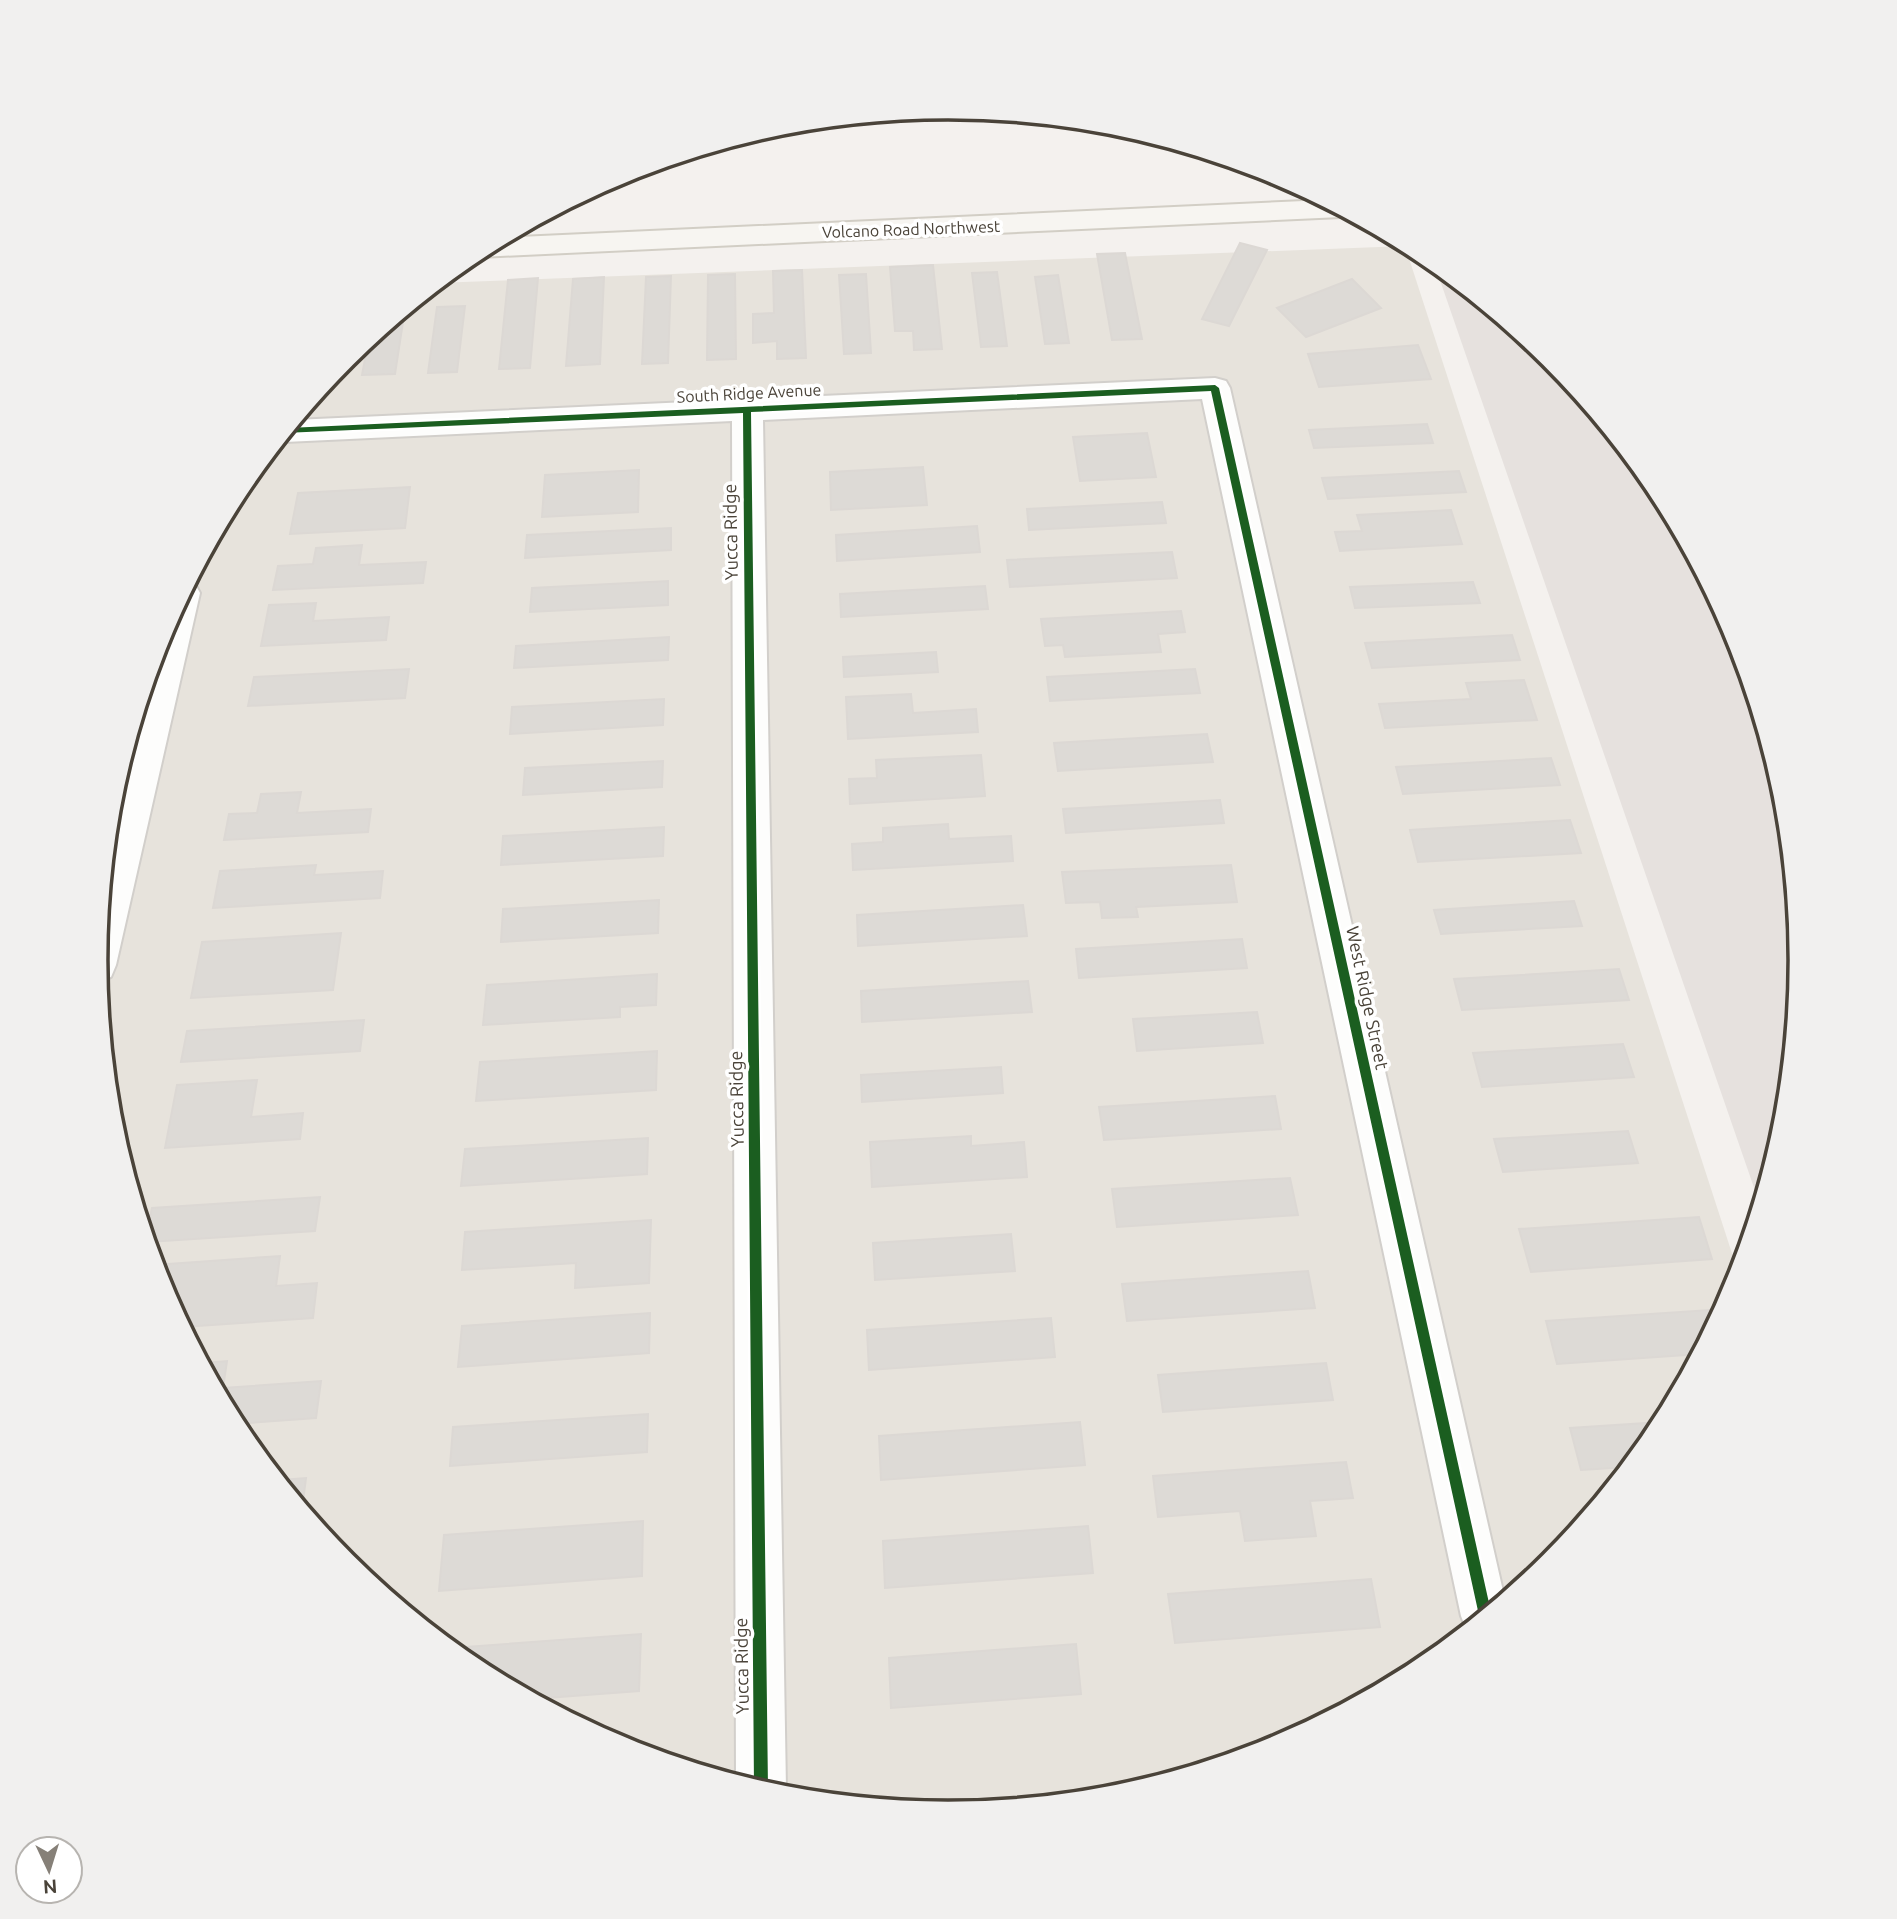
<svg xmlns="http://www.w3.org/2000/svg" width="1897" height="1919" font-family="Ubuntu,sans-serif">
<rect width="100%" height="100%" fill="#f4f1ee"/>
<path fill="#e7e3dc" d="M 1405,246 L 1739,1275 L 1657,1433 L 1551,1562 L 1422,1668 L 1274,1747 L 1114,1795 L 948,1812 L 782,1795 L 622,1747 L 475,1668 L 346,1562 L 240,1433 L 161,1285 L 113,1125 L 96,959 L 113,793 L 161,633 L 240,486 L 346,357 L 436,283 Z"/>
<path fill="#e6e1de" d="M 1433,260 L 1551,357 L 1657,486 L 1736,634 L 1784,794 L 1801,959 L 1784,1126 L 1760,1205 Z"/>
<path fill="#dddad6" stroke="#dcd8d4" stroke-width="2" d="M 1240,243 L 1267,250 L 1229,326 L 1202,319 Z
M 1125,253 L 1142,339 L 1112,340 L 1097,254 Z
M 933,265 L 942,349 L 914,350 L 913,331 L 895,331 L 890,267 Z
M 802,270 L 806,358 L 777,359 L 777,341 L 753,343 L 753,314 L 774,313 L 773,271 Z
M 997,272 L 1007,346 L 981,347 L 972,273 Z
M 735,274 L 736,359 L 707,360 L 708,275 Z
M 866,274 L 871,353 L 844,354 L 839,275 Z
M 1058,275 L 1069,343 L 1045,344 L 1035,277 Z
M 671,276 L 668,363 L 642,364 L 646,277 Z
M 604,277 L 600,364 L 566,366 L 573,279 Z
M 538,278 L 530,368 L 499,369 L 508,280 Z
M 1352,279 L 1381,308 L 1306,337 L 1277,308 Z
M 465,306 L 457,372 L 428,373 L 437,307 Z
M 405,309 L 395,374 L 362,375 L 369,338 Z
M 1418,345 L 1431,379 L 1319,387 L 1308,354 Z
M 1427,424 L 1433,443 L 1314,448 L 1309,430 Z
M 1147,433 L 1156,477 L 1080,481 L 1073,437 Z
M 923,467 L 927,505 L 831,510 L 830,472 Z
M 639,470 L 638,512 L 542,517 L 545,475 Z
M 1459,471 L 1466,492 L 1328,499 L 1322,478 Z
M 410,487 L 405,528 L 290,534 L 298,493 Z
M 1162,502 L 1166,523 L 1029,530 L 1027,509 Z
M 1451,510 L 1462,544 L 1340,551 L 1335,532 L 1362,531 L 1357,515 Z
M 977,526 L 980,552 L 837,561 L 836,535 Z
M 671,528 L 671,550 L 525,558 L 527,535 Z
M 362,545 L 359,565 L 426,562 L 423,583 L 273,590 L 278,566 L 313,564 L 316,548 Z
M 1172,552 L 1177,578 L 1010,587 L 1007,560 Z
M 668,581 L 668,605 L 530,612 L 532,588 Z
M 1473,582 L 1480,603 L 1355,608 L 1350,587 Z
M 985,586 L 988,609 L 841,617 L 840,594 Z
M 316,603 L 313,621 L 389,617 L 386,640 L 261,646 L 269,605 Z
M 1181,611 L 1185,632 L 1158,634 L 1161,652 L 1065,657 L 1063,645 L 1045,646 L 1041,619 Z
M 1512,635 L 1520,660 L 1372,668 L 1365,643 Z
M 669,637 L 668,660 L 514,668 L 516,646 Z
M 936,652 L 938,672 L 844,677 L 843,657 Z
M 409,669 L 405,698 L 248,706 L 254,677 Z
M 1195,669 L 1200,693 L 1050,701 L 1047,677 Z
M 1524,680 L 1537,720 L 1385,728 L 1379,704 L 1471,699 L 1466,683 Z
M 911,694 L 913,713 L 976,709 L 978,732 L 848,739 L 846,697 Z
M 664,699 L 663,725 L 510,734 L 512,707 Z
M 1207,734 L 1213,762 L 1058,771 L 1054,743 Z
M 981,755 L 985,796 L 850,804 L 849,779 L 877,778 L 876,760 Z
M 1551,758 L 1560,785 L 1403,794 L 1396,767 Z
M 663,761 L 662,787 L 523,795 L 525,768 Z
M 301,792 L 297,813 L 371,809 L 368,832 L 224,840 L 229,814 L 257,813 L 261,794 Z
M 1220,800 L 1224,823 L 1066,833 L 1063,809 Z
M 1570,820 L 1581,853 L 1418,862 L 1410,830 Z
M 948,824 L 949,839 L 1011,836 L 1013,861 L 853,870 L 852,844 L 883,842 L 883,828 Z
M 664,827 L 663,856 L 501,865 L 503,836 Z
M 316,865 L 314,875 L 383,871 L 380,898 L 213,908 L 220,871 Z
M 1231,865 L 1237,902 L 1136,907 L 1138,917 L 1102,918 L 1100,902 L 1066,903 L 1062,872 Z
M 659,900 L 658,933 L 501,942 L 503,909 Z
M 1574,901 L 1582,926 L 1441,934 L 1434,910 Z
M 1023,905 L 1027,936 L 858,946 L 857,915 Z
M 341,933 L 333,990 L 191,998 L 202,942 Z
M 1242,939 L 1247,968 L 1079,978 L 1076,949 Z
M 1619,969 L 1629,1000 L 1462,1010 L 1454,979 Z
M 657,974 L 656,1005 L 620,1007 L 620,1017 L 483,1025 L 487,985 Z
M 1028,981 L 1032,1012 L 862,1022 L 861,991 Z
M 1257,1012 L 1263,1043 L 1137,1051 L 1133,1019 Z
M 364,1020 L 360,1051 L 181,1062 L 187,1031 Z
M 1623,1044 L 1634,1077 L 1482,1087 L 1473,1053 Z
M 657,1051 L 656,1090 L 476,1101 L 480,1062 Z
M 1001,1067 L 1003,1093 L 862,1102 L 861,1075 Z
M 257,1080 L 251,1117 L 303,1113 L 300,1139 L 165,1148 L 177,1085 Z
M 1275,1096 L 1281,1129 L 1104,1140 L 1099,1107 Z
M 1628,1131 L 1638,1163 L 1503,1172 L 1494,1139 Z
M 971,1136 L 971,1146 L 1024,1142 L 1027,1177 L 872,1187 L 870,1142 Z
M 648,1138 L 647,1174 L 461,1186 L 465,1149 Z
M 1290,1178 L 1298,1215 L 1117,1227 L 1112,1189 Z
M 320,1197 L 315,1231 L 148,1242 L 146,1237 L 152,1208 Z
M 1699,1217 L 1712,1259 L 1531,1272 L 1519,1229 Z
M 651,1220 L 649,1283 L 575,1288 L 576,1263 L 462,1270 L 465,1232 Z
M 1011,1234 L 1015,1271 L 875,1280 L 873,1243 Z
M 280,1256 L 276,1286 L 317,1283 L 313,1318 L 183,1327 L 161,1285 L 155,1265 Z
M 1308,1271 L 1315,1308 L 1127,1321 L 1122,1284 Z
M 1724,1309 L 1700,1354 L 1557,1364 L 1546,1321 Z
M 650,1313 L 649,1353 L 458,1367 L 462,1326 Z
M 1051,1318 L 1055,1357 L 869,1370 L 867,1330 Z
M 227,1361 L 223,1388 L 321,1381 L 316,1418 L 235,1424 L 202,1363 Z
M 1326,1363 L 1333,1400 L 1163,1412 L 1158,1375 Z
M 648,1414 L 647,1452 L 450,1466 L 453,1427 Z
M 1080,1422 L 1085,1465 L 881,1480 L 879,1436 Z
M 1663,1422 L 1629,1467 L 1581,1470 L 1570,1428 Z
M 1346,1462 L 1353,1498 L 1310,1501 L 1316,1536 L 1245,1541 L 1240,1511 L 1158,1517 L 1153,1476 Z
M 306,1478 L 302,1509 L 279,1480 Z
M 643,1521 L 642,1576 L 439,1591 L 444,1535 Z
M 1088,1526 L 1093,1573 L 885,1588 L 883,1541 Z
M 1371,1579 L 1380,1627 L 1175,1643 L 1168,1594 Z
M 641,1634 L 639,1691 L 533,1699 L 475,1668 L 451,1648 Z
M 1076,1644 L 1081,1694 L 891,1708 L 889,1658 Z"/>
<g fill="none" stroke-linecap="round" stroke-linejoin="round">
<defs>
<path id="street" d="M 1215,378 L 1226,381 L 1230,388 L 1505,1600 L 1467,1631 L 1461,1616 L 1202,399 L 763,420 L 786,1789 L 782,1795 L 736,1781 L 732,421 L 285,442 L 278,440 L 294,420 Z
M 188,582 L 195,584 L 200,593 L 116,965 L 111,977 L 98,981 L 96,959 L 108,836 L 140,701 L 161,633 Z"/>
<path id="secondary" d="M 1327,200 L 1352,213 L 1341,217 L 480,257 L 471,255 L 499,238 Z"/>
</defs>
<use href="#street" stroke="#d2cfcb" stroke-width="4"/>
<use href="#secondary" stroke="#d2cec5" stroke-width="4"/>
<use href="#street" fill="#fdfdfc" fill-rule="evenodd"/>
<use href="#secondary" fill="#f7f5f1" fill-rule="evenodd"/>
<defs>
<path id="cycleway" d="M 1215,385 L 1219,388 L 1491,1612 L 1480,1620 L 1211,391 L 751,412 L 768,1789 L 767,1791 L 754,1787 L 743,413 L 283,433 L 288,428 Z"/>
</defs>
<use href="#cycleway" stroke="#fff" stroke-width="5"/>
<use href="#cycleway" fill="#1b5e20" fill-rule="evenodd"/>
</g>
<g text-anchor="middle" stroke-width="7" stroke-linejoin="round" paint-order="stroke">
<g font-size="16" fill="#4a4339" stroke="#fff">
<text transform="translate(911 229) rotate(-2)" y="6">Volcano Road Northwest</text>
<text transform="translate(749 393) rotate(-3)" y="6">South Ridge Avenue</text>
</g>
<g font-size="18" fill="#4a4339" stroke="#fff">
<text transform="translate(731 532) rotate(-91)" y="6">Yucca Ridge</text>
<text transform="translate(1367 998) rotate(78)" y="6">West Ridge Street</text>
<text transform="translate(737 1099) rotate(-91)" y="6">Yucca Ridge</text>
<text transform="translate(742 1666) rotate(-91)" y="6">Yucca Ridge</text>
</g>
</g>
<path d="M0 0H1897V1919H0ZM108 960a840 840 0 1 1 1680 0a840 840 0 1 1-1680 0Z" fill="#f1f0ef" fill-rule="evenodd"/>
<path fill="none" stroke="#4a4339" stroke-width="3.5" d="M108 960a840 840 0 1 1 1680 0a840 840 0 1 1-1680 0Z"/>
<g transform="translate(49 1870) rotate(176)"><circle r="33" fill="#ffffff" stroke="#b7b4b0" stroke-width="2"/>
<path d="M0-5L12 26L0 18L-12 26Z" fill="#868078"/>
<text y="-10" font-size="19" font-weight="bold" text-anchor="middle" fill="#4a4339">N</text>
</g>
</svg>
